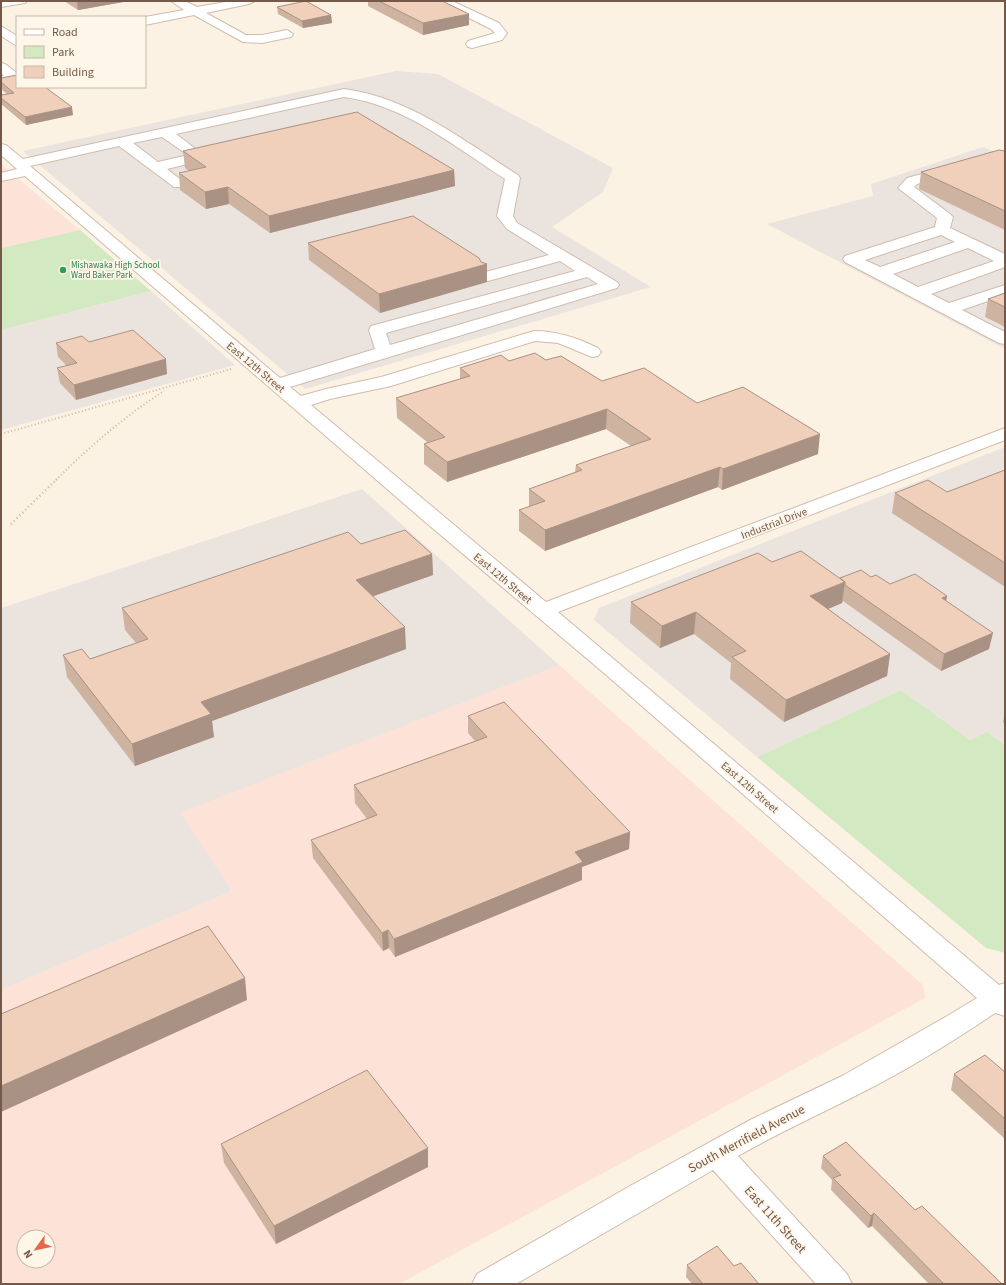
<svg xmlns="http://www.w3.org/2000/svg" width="1006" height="1285" font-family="'Source Sans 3',sans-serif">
<rect width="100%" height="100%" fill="#fcf2e4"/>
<path fill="#fce2d7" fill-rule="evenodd" d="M 1,164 L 33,191 L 80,230 L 1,248 Z
M 559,665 L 923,985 L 925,998 L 399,1284 L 1,1284 L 1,990 L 232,891 L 179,813 ZM 24,1237 L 48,1237 L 48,1261 L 24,1261 Z"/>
<path fill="#ebe4de" d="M 396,71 L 438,74 L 613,168 L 603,192 L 552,227 L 651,287 L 305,389 L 23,151 Z
M 983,147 L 1005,156 L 1005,349 L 767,224 L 873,196 L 871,184 Z
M 151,291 L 235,365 L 1,430 L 1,330 Z
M 1005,447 L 1005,745 L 987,732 L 970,740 L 901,690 L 757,757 L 594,620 L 599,608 Z
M 362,489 L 559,665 L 180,813 L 232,891 L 1,990 L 1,608 Z"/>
<path fill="#d3e9c2" d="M 80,230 L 151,291 L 1,330 L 1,248 Z
M 901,690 L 970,740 L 987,732 L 1005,745 L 1005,953 L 986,948 L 757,757 Z"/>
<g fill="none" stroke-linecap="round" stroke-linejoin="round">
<defs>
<path id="minor" d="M 1,1 L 27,1 L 25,3 L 1,7 Z
M 171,1 L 185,1 L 197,7 L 231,1 L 255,1 L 249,4 L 206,13 L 246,35 L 262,35 L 287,30 L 293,34 L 291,37 L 262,43 L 243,42 L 194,15 L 145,25 L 145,17 L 184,10 Z
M 437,1 L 452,1 L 499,23 L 507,33 L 502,40 L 472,48 L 468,47 L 466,44 L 468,41 L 495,33 L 491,29 L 439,3 Z
M 1,26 L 17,36 L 17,46 L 1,36 Z
M 1,63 L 5,64 L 17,73 L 17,81 L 1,84 L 1,76 L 4,76 L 1,73 Z
M 344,89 C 411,98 462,140 518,175 L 520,178 L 513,216 L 517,223 L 617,282 L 619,285 L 617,288 L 290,387 L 301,396 L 326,389 L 381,377 L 534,331 C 557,331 578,338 598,348 L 601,352 L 598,356 L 592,357 L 558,343 L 535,341 L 391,386 L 330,399 L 311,405 L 546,602 L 1005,428 L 1005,440 L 558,612 L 999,985 L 1005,983 L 1005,1016 L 995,1013 C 952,1042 907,1070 861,1093 C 820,1114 778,1133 738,1156 L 847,1274 L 852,1284 L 816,1284 L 713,1170 L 516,1284 L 472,1284 L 477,1274 L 630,1186 L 752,1119 L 842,1076 L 949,1015 L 977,998 L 604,673 L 424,521 L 25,176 L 1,181 L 1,173 L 17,169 L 1,155 L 1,144 L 6,145 L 23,159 ZM 344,97 C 405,105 455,147 505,179 L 497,216 L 507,229 L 549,255 L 482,273 L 480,276 L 482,279 L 488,281 L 560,261 L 575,271 L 371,326 L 369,330 L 375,349 L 280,378 L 30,166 L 119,146 L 174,187 L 184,187 L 186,184 L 167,169 L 200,161 L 205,156 L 176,134 ZM 162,137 L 188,155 L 158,162 L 133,143 ZM 587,277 L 598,284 L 390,345 L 386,333 Z
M 988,156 L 1005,158 L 1005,166 L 988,164 L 917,184 L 914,187 L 950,214 L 953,217 L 950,228 L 1005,254 L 1005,267 L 931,294 L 949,303 L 1005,285 L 1005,295 L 962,310 L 1005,332 L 1005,344 L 999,343 L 845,262 L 843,259 L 845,256 L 935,227 L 937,218 L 898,188 L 907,178 ZM 941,235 L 955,242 L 880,267 L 865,260 ZM 968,248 L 994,261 L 918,287 L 893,274 Z"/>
</defs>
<use href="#minor" stroke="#cfbcad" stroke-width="2"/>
<path stroke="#d6b39f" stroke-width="2" stroke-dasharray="1 2.5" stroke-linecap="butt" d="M 1,434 L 231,369
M 56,480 C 89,447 125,416 164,391"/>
<path stroke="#d6b39f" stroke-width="2.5" stroke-dasharray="1 3" stroke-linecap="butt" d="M 11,524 L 57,479"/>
<use href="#minor" fill="#fff" fill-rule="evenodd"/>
</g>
<path fill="#cfb3a1" d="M 64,1 L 129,1 L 78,10 Z
M 368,1 L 442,1 L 469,25 L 423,35 L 368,6 Z
M 277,7 L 331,15 L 332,23 L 303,28 L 278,14 Z
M 1,78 L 73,115 L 26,125 L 1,104 L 1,95 L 7,94 L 1,89 Z
M 183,151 L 454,170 L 455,186 L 270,233 L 229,204 L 206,209 L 180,190 L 179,173 L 189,171 L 185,168 Z
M 1005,151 L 1005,230 L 919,189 L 921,172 Z
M 308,243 L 481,262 L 487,264 L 487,282 L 380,313 L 309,260 Z
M 1005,293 L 1005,327 L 985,317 L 988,299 Z
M 89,342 L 167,374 L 76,400 L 60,383 L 57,368 L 67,366 L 58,357 L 56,343 Z
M 546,360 L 602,381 L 697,403 L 818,454 L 722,490 L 718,487 L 545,551 L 519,531 L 519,510 L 529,507 L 529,489 L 575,472 L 576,465 L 631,446 L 606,429 L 447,482 L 424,464 L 424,444 L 427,442 L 397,418 L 396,398 L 460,379 L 460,368 L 509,361 Z
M 1005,470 L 1005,587 L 892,513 L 895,493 L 947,492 Z
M 361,544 L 432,554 L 433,575 L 372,596 L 406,649 L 212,721 L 214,737 L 135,766 L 67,677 L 63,655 L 90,659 L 136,643 L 125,630 L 122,608 Z
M 772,562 L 840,578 L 871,577 L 890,584 L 947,596 L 946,601 L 989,649 L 941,671 L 843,601 L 842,603 L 828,609 L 890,654 L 887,676 L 784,722 L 730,679 L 731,663 L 694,634 L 660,648 L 630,623 L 631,602 Z
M 1005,711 L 1005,724 L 1003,722 Z
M 468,716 L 630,832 L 629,849 L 582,867 L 582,880 L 395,957 L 389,948 L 383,951 L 313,858 L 311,840 L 367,819 L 355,803 L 354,785 L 475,741 L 468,733 Z
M 1005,1072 L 1005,1139 L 951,1090 L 954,1074 Z
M 221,1144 L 428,1167 L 276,1244 L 224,1163 Z
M 823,1156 L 915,1210 L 1002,1284 L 929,1284 L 872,1226 L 868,1228 L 831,1190 L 832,1180 L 821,1168 Z
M 687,1265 L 734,1266 L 759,1284 L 692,1284 L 686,1277 Z"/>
<path fill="#a99283" d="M 77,1 L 129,1 L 78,10 Z
M 469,14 L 469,25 L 423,35 L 423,23 Z
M 331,15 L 332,23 L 303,28 L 302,21 Z
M 72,107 L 73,115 L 26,125 L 25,117 Z
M 454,170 L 455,186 L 270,233 L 269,216 Z
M 228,187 L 229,204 L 206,209 L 205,192 Z
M 487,264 L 487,282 L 380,313 L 379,294 Z
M 166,359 L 167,374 L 76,400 L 74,385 Z
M 607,409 L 606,429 L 447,482 L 447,462 Z
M 820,434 L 818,454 L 722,490 L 723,469 Z
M 720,467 L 718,487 L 545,551 L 545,530 Z
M 432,554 L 433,575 L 357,602 L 356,580 Z
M 845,582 L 842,603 L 807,618 L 810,596 Z
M 947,596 L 944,612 L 942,598 Z
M 696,612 L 694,634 L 660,648 L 662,626 Z
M 405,627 L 406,649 L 212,721 L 214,737 L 135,766 L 132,744 L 201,702 Z
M 993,633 L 989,649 L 941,671 L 944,654 Z
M 890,654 L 887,676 L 784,722 L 786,700 Z
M 630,832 L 629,849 L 582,867 L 582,880 L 395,957 L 394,939 L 575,852 Z
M 388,930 L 389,948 L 383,951 L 382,933 Z
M 245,978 L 247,1000 L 1,1112 L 1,1086 Z
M 428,1148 L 428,1167 L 276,1244 L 274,1226 Z
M 874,1213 L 872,1226 L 868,1228 L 871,1216 Z"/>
<path fill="#f1d0bb" stroke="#a99283" d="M 306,1 L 331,15 L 302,21 L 277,7 Z
M 379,1 L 442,1 L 469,14 L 423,23 Z
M 17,75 L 17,87 L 45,87 L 72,107 L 25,117 L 1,98 L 1,95 L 14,93 L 1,82 L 1,78 Z
M 357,112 L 454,170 L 269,216 L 228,187 L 205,192 L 179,173 L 206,167 L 183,151 Z
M 999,150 L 1005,151 L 1005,211 L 921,172 Z
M 413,216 L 479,258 L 481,262 L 487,264 L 379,294 L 308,243 Z
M 1005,293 L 1005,307 L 988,299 Z
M 133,330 L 166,359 L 74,385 L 57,368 L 77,363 L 56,343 L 82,336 L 89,342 Z
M 535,353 L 546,360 L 561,356 L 602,381 L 644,368 L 697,403 L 743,387 L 820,434 L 723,469 L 720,467 L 545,530 L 519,510 L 545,501 L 529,489 L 582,470 L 576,465 L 651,439 L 607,409 L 447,462 L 424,444 L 445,437 L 396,398 L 470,376 L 460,368 L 501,355 L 509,361 Z
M 1005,470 L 1005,563 L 895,493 L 928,480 L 947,492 Z
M 405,530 L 432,554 L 356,580 L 405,627 L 201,702 L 211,714 L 132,744 L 63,655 L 82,649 L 90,659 L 148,639 L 122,608 L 348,532 L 361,544 Z
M 801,551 L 845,582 L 810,596 L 890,654 L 786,700 L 732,657 L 746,651 L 696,612 L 662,626 L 631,602 L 758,553 L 772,562 Z
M 861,570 L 871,577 L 876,575 L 890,584 L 915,574 L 947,596 L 942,598 L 993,633 L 944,654 L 845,585 L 845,582 L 840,578 Z
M 504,702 L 630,832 L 575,852 L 583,862 L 394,939 L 388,930 L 382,933 L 311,840 L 377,815 L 354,785 L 487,737 L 468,716 Z
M 208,926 L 245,978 L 1,1086 L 1,1014 Z
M 985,1055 L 1005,1072 L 1005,1119 L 954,1074 Z
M 367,1070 L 428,1148 L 274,1226 L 221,1144 Z
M 846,1142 L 915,1210 L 922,1206 L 1002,1284 L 944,1284 L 874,1213 L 871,1216 L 833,1178 L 841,1175 L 823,1156 Z
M 717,1246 L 734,1266 L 741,1263 L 759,1284 L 703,1284 L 687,1265 Z"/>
<circle fill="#2e9e5b" stroke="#fff6ea" stroke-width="1.5" cx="63" cy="270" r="4"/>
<g text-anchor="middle" stroke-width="3.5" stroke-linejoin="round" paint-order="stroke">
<g font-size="9" fill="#27864d" stroke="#fff6ea" text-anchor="start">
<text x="71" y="268">Mishawaka High School<tspan x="71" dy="10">Ward Baker Park</tspan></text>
</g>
<g font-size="11" fill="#745849" stroke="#fff6ea">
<text transform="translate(256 367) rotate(40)" y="4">East 12th Street</text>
<text transform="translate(774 523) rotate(-21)" y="4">Industrial Drive</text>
<text transform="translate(503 578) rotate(40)" y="4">East 12th Street</text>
<text transform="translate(750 787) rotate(41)" y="4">East 12th Street</text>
</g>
<g font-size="13" fill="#745849" stroke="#fff6ea">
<text transform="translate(746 1138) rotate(-28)" y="5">South Merrifield Avenue</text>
<text transform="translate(776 1219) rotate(48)" y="5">East 11th Street</text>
</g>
</g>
<rect width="1006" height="1285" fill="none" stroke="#745849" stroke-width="4"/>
<rect x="16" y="16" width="130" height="72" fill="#fff6ea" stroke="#c7b7aa"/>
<rect x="24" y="29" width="20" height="6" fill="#ffffff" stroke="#c7b7aa"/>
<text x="52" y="36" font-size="12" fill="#745849">Road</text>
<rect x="24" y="46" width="20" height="12" fill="#d3e9c2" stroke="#c7b7aa"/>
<text x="52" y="56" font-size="12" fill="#745849">Park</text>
<rect x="24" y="66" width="20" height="12" fill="#f1d0bb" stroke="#c7b7aa"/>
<text x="52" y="76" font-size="12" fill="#745849">Building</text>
<g transform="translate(36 1249) rotate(237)"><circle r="19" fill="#fff6ea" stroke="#c7b7aa"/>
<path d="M0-3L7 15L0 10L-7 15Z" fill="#e56949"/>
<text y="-6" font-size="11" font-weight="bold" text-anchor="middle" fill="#745849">N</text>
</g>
</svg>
